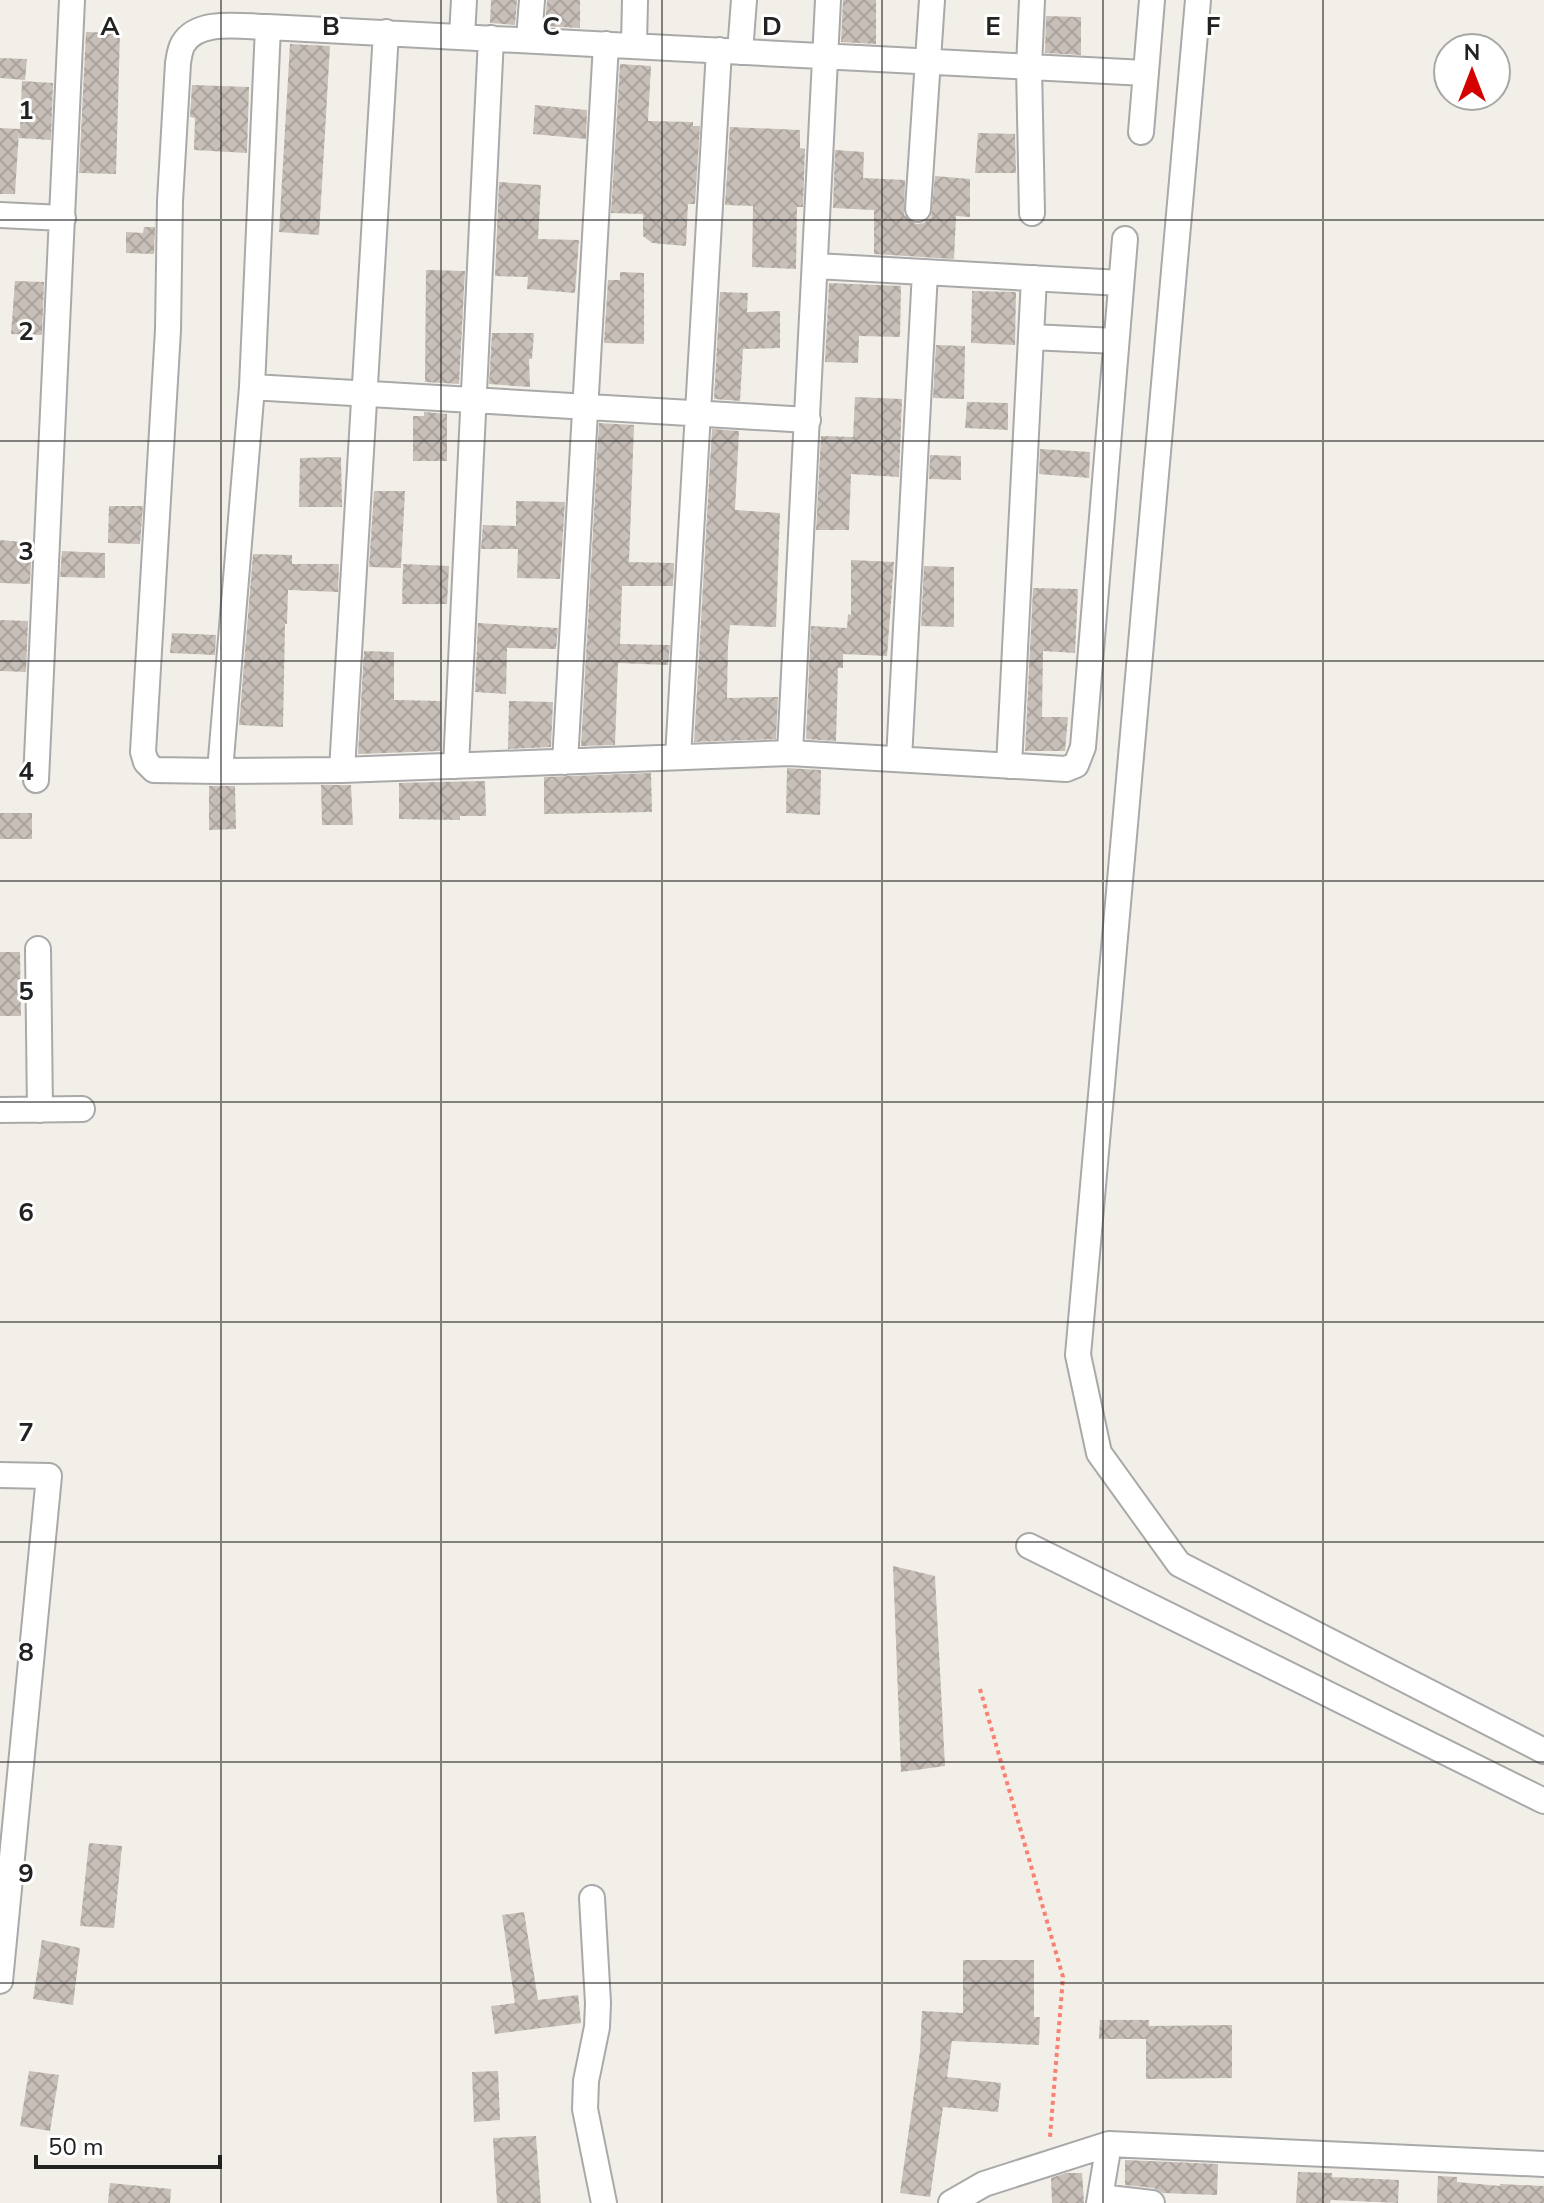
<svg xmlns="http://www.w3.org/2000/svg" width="1544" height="2203" font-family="'Nunito Sans',sans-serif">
<defs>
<pattern id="building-cross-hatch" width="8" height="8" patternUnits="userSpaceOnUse" patternTransform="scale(2)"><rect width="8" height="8" fill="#c7bfb8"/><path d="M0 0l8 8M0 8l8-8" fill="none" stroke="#aba49e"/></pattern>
</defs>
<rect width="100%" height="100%" fill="#f2efe9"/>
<path fill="url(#building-cross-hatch)" d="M 491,0 L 517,0 L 515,25 L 490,23 Z
M 547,0 L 580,0 L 580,28 L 545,26 Z
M 843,0 L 876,0 L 876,44 L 841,42 Z
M 1046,16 L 1081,17 L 1081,55 L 1045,53 Z
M 86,32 L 120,33 L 116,174 L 79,173 Z
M 290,44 L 330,46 L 319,235 L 279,232 Z
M 0,58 L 27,59 L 25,80 L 0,78 Z
M 620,64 L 651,66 L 648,121 L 693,122 L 693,126 L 700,126 L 695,204 L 688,204 L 686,246 L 652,243 L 643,236 L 643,214 L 611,213 Z
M 22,81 L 53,83 L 51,140 L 19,138 L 19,131 L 15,194 L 0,194 L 0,128 L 20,129 Z
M 192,85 L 249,87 L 247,153 L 194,150 L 195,118 L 190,117 Z
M 535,105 L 587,110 L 586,139 L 533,134 Z
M 730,127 L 800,130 L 800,148 L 805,149 L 803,207 L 797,207 L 796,269 L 752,267 L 753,206 L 725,205 Z
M 978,133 L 1015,134 L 1016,173 L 975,173 Z
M 835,150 L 864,152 L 863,178 L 905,180 L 904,215 L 916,224 L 924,223 L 931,217 L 935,176 L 970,179 L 970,217 L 956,216 L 954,259 L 874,254 L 874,210 L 833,208 Z
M 499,182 L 541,185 L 538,239 L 579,240 L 575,293 L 527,289 L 528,277 L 495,276 Z
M 144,227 L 155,227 L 154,254 L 126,253 L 126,232 L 143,233 Z
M 426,270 L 465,271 L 459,384 L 425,382 Z
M 620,272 L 644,273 L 644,344 L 604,343 L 608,280 L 620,280 Z
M 15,281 L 44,282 L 42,335 L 11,334 Z
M 829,283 L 901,286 L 900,337 L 859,336 L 858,363 L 825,362 Z
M 972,291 L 1016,292 L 1015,345 L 971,343 Z
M 720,292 L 748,293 L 747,312 L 780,311 L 780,348 L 743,349 L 740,401 L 714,399 Z
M 492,333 L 534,333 L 532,359 L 529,359 L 530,387 L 489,384 Z
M 936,345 L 965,346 L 964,399 L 933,398 Z
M 855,397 L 902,399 L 899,477 L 851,474 L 849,530 L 816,530 L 821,436 L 853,437 Z
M 967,402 L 1008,403 L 1008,430 L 965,428 Z
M 424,412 L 447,414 L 447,461 L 413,461 L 413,416 L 424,416 Z
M 599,423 L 634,425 L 629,562 L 674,563 L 673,586 L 622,586 L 620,644 L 670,645 L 668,665 L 618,663 L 615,745 L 581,746 Z
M 712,429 L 739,431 L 735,510 L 780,513 L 776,627 L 730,625 L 728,645 L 727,698 L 778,697 L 776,739 L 694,742 Z
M 1040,449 L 1090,452 L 1089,478 L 1039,474 Z
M 930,455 L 961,456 L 961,480 L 929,479 Z
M 341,457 L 342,507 L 299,507 L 300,458 Z
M 374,491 L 405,491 L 401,568 L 369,567 Z
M 516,501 L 565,502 L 560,579 L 517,578 L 518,549 L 481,549 L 483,525 L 516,526 Z
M 109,506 L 143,506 L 140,544 L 108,543 Z
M 0,540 L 32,543 L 30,584 L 0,583 Z
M 62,551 L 105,553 L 105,578 L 60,577 Z
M 253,554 L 292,555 L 292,564 L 339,564 L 338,592 L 288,590 L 287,624 L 285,624 L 283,727 L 239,725 Z
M 851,560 L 894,562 L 887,656 L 843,654 L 843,668 L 838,668 L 836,741 L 806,739 L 811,626 L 847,628 L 848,614 L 851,615 Z
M 403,564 L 449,566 L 447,604 L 402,604 Z
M 924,566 L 954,567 L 954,627 L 921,626 Z
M 1033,588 L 1078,589 L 1075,653 L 1043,651 L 1042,717 L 1068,717 L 1065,751 L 1025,751 Z
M 0,620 L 28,621 L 26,672 L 0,671 Z
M 478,623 L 558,628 L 556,649 L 507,648 L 506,694 L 475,692 Z
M 172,633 L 216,635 L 215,655 L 170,653 Z
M 364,651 L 394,652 L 394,700 L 441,701 L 440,751 L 358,754 Z
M 509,701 L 553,702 L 551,747 L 508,749 Z
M 787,768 L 821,770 L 820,815 L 786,813 Z
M 651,773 L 652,812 L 544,814 L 544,777 Z
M 485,781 L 486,816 L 460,816 L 460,820 L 399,819 L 399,783 Z
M 321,785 L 351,785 L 353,825 L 322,825 Z
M 209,786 L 235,786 L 236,829 L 209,830 Z
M 0,813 L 32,813 L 32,839 L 0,839 Z
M 0,952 L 20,952 L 21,1016 L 0,1016 Z
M 893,1566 L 935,1576 L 945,1766 L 901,1772 Z
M 89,1843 L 122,1846 L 114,1928 L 80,1926 Z
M 524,1912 L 538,2000 L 578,1995 L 581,2023 L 495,2034 L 491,2006 L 515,2003 L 502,1915 Z
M 42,1940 L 80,1948 L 73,2005 L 33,1999 Z
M 963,1960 L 1034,1960 L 1034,2017 L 1040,2017 L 1039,2045 L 952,2041 L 947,2077 L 1001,2083 L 998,2112 L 943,2107 L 930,2197 L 900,2193 L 920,2051 L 922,2011 L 963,2013 Z
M 1100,2020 L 1149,2020 L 1149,2026 L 1232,2025 L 1232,2078 L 1146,2079 L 1146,2039 L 1099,2039 Z
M 29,2071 L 59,2075 L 50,2131 L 20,2126 Z
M 498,2071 L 500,2120 L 474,2122 L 472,2072 Z
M 536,2136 L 541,2203 L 497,2203 L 493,2138 Z
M 1125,2160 L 1218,2164 L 1217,2195 L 1163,2193 L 1154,2188 L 1125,2185 Z
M 1298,2172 L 1332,2173 L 1332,2177 L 1399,2180 L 1398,2203 L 1331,2200 L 1330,2203 L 1296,2203 Z
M 1066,2173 L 1082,2173 L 1084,2203 L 1052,2203 L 1051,2178 Z
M 1438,2176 L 1457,2177 L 1457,2182 L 1500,2186 L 1500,2184 L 1544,2186 L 1544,2203 L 1437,2203 Z
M 110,2183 L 171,2189 L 170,2203 L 108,2203 Z"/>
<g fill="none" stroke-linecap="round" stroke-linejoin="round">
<defs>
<path id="minor" d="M 1198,0 L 1078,1355 L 1099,1453 L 1179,1564 L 1544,1751
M 462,36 L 464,0
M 529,39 L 532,0
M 634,44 L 635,0
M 740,52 L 744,0
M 1141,132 L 1152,0
M 918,209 L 932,0
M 1032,213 L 1029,67 L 1032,0
M 0,215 L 63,218
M 1125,239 L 1083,747 L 1076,765 L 1066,769 L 790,753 L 342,770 L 220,771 L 252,387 L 268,27 L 1145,73
M 816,266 L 1121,283
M 1031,337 L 1116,341
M 252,387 L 808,420
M 790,753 L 828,0
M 678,757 L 719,50
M 899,759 L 925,272
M 565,762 L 606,44
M 456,766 L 491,38
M 1009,766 L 1034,278
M 342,770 L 386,32
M 220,771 L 154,770 L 146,762 L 143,752 L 168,330 L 170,201 L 178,63 C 179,57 180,49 183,44 C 198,18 243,27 268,27
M 36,780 L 72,0
M 38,949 L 40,1110
M 0,1110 L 82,1109
M 0,1475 L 49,1476 L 0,1981
M 1029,1546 L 1544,1801
M 592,1898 L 598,2003 L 597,2027 L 586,2081 L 585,2109 L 604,2203
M 1100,2197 L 1152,2203
M 951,2203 L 984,2184 L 1109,2144 L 1544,2164
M 1099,2203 L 1109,2144"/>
</defs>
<use href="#minor" stroke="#a9a9a9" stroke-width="28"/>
<path stroke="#fa8072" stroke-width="4" stroke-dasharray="4 4" stroke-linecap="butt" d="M 980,1689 L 1063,1977 L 1050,2137"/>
<use href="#minor" stroke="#fff" stroke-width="24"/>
</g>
<path fill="none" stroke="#222" stroke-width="2" stroke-opacity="0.55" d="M 221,0 L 221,2203M 441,0 L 441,2203M 662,0 L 662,2203M 882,0 L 882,2203M 1103,0 L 1103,2203M 1323,0 L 1323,2203M 0,220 L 1544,220M 0,441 L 1544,441M 0,661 L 1544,661M 0,881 L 1544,881M 0,1102 L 1544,1102M 0,1322 L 1544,1322M 0,1542 L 1544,1542M 0,1762 L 1544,1762M 0,1983 L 1544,1983"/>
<g font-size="26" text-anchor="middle" font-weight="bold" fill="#222" stroke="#fff" stroke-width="6" stroke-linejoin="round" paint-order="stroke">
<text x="110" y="35">A</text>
<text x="331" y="35">B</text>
<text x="551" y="35">C</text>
<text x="772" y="35">D</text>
<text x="993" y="35">E</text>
<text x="1213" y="35">F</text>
<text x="26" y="119">1</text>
<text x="26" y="340">2</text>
<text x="26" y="560">3</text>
<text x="26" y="780">4</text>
<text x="26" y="1000">5</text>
<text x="26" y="1221">6</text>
<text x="26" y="1441">7</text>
<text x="26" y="1661">8</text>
<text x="26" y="1882">9</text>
</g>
<g transform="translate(1472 72)"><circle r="38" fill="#ffffff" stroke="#a7a7a7" stroke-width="2"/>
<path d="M0-6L14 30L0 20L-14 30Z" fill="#d40000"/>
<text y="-12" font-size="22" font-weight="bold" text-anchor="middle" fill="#222222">N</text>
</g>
<path d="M36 2155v12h184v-12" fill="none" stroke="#222222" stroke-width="4"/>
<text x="48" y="2155" font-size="24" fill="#222222" stroke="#ffffff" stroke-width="6" paint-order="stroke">50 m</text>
</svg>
